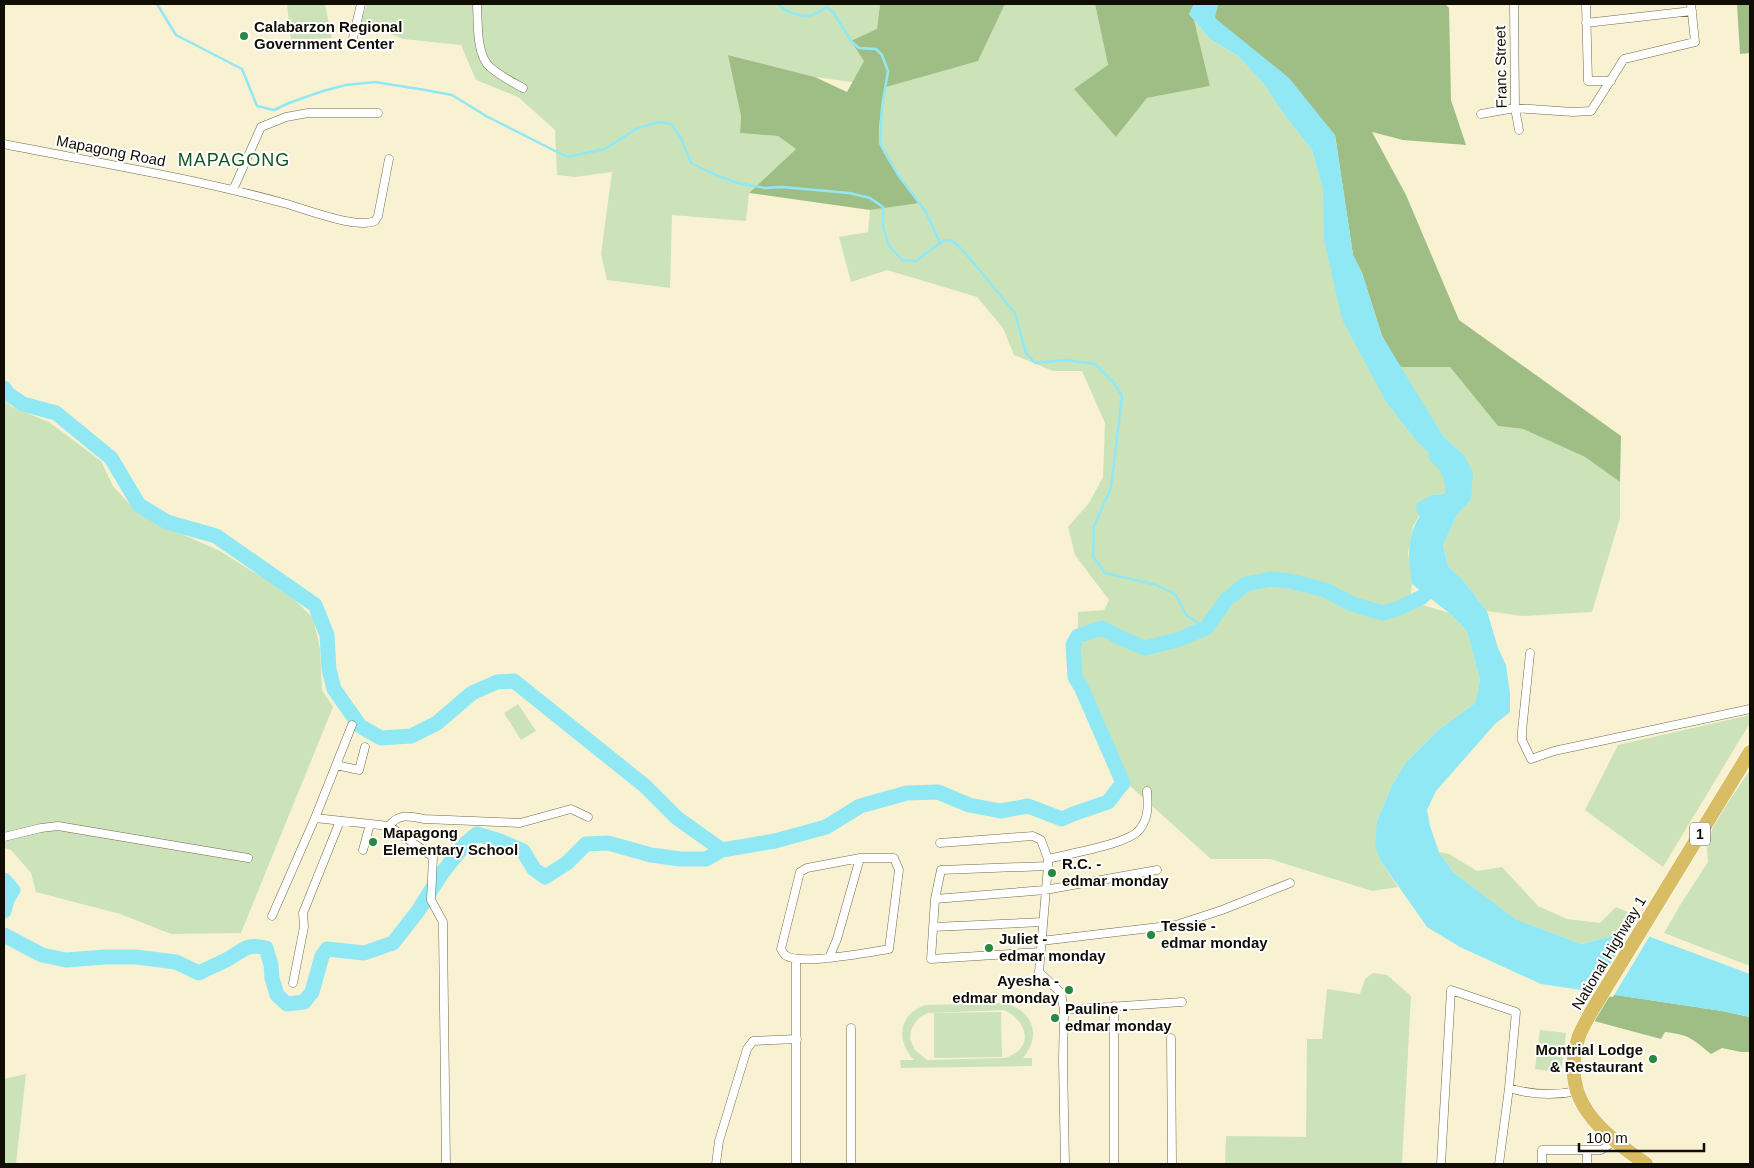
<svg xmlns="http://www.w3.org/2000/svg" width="1754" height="1168" font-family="Arial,sans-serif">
<rect width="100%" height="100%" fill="#f8f2d3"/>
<path fill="#cce3b9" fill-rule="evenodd" d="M 287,4 L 325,4 L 332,38 L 291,40 Z
M 367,4 L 880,4 L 877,29 L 978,61 L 1005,4 L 1095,4 L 1108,65 L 1116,137 L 1147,98 L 1210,86 L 1194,20 L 1210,39 L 1238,56 L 1264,84 L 1283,113 L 1312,150 L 1386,402 L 1417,442 L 1453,475 L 1455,486 L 1448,493 L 1432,495 L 1413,526 L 1408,553 L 1412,584 L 1410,601 L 1449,613 L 1467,631 L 1480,680 L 1475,703 L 1437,731 L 1406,762 L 1392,785 L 1377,821 L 1380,860 L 1398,887 L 1372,891 L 1270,859 L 1211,859 L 1131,787 L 1113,761 L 1075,677 L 1078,636 L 1078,612 L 1104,610 L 1109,600 L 1075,555 L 1068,527 L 1089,503 L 1103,477 L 1105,423 L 1082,371 L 1053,371 L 1014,355 L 1003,328 L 977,297 L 887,270 L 851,282 L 839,237 L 868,232 L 870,210 L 919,203 C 907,187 887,163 880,144 C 876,132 883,100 886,87 L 815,77 L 729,55 L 741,116 L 740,133 L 778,136 L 796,149 L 749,193 L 746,221 L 672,215 L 670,288 L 607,280 L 601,254 L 612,172 L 575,177 L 557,175 L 555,130 L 518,97 L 476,80 L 461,45 L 403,39 L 361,22 Z
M 1400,367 L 1450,367 L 1498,426 L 1523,429 L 1585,457 L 1620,482 L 1620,518 L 1592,612 L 1522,616 L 1487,611 L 1462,579 L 1448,566 L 1443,545 L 1457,515 L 1471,500 L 1464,455 L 1444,437 Z
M 4,401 L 12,407 L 49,422 L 101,461 L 113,486 L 135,510 L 175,531 L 220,551 L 290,595 L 313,618 L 320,648 L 322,690 L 333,707 L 241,933 L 171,934 L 120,914 L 36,892 L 31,873 L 11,850 L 4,848 Z
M 518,704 L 536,731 L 521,740 L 504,713 Z
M 1750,715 L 1750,723 L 1663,867 L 1585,810 L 1618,745 Z
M 1750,770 L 1750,966 L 1664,933 L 1682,902 L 1708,862 L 1707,849 L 1714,823 Z
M 1439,852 L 1449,854 L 1477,871 L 1502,867 L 1538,906 L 1567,919 L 1600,923 L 1616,907 L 1633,914 L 1616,935 L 1581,944 L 1514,919 L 1453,872 Z
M 1373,973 L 1387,975 L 1411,996 L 1402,1164 L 1225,1164 L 1226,1136 L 1306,1137 L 1307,1039 L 1322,1039 L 1327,989 L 1360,994 L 1365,979 Z
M 1005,1003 C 1033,1011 1042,1035 1023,1058 L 1032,1058 L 1032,1066 L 901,1068 L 900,1060 L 914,1060 C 895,1039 899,1015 925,1005 ZM 1004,1010 C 1029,1022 1034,1049 1005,1058 L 927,1060 L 915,1050 L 910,1039 L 911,1030 L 915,1023 L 920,1017 L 928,1013 Z
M 1001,1012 L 1002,1057 L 934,1058 L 934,1013 Z
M 1540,1030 L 1566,1033 L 1561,1073 L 1535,1069 Z
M 26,1074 L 16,1164 L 4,1164 L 4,1079 Z"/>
<path fill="#9fbe85" d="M 880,4 L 1005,4 L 978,61 L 886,87 C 883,100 876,132 880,145 C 888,164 907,186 920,203 L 870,210 L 749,193 L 796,149 L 778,136 L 740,133 L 741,116 L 728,55 L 815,77 L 847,92 L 864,61 L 851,41 L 877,29 Z
M 1095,4 L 1194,4 L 1189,14 L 1194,20 L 1210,86 L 1147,98 L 1116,137 L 1074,89 L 1108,65 Z
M 1218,4 L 1445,4 L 1449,8 L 1451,100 L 1466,145 L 1403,140 L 1372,132 L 1406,195 L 1459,320 L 1621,436 L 1620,482 L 1585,457 L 1523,429 L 1498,426 L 1450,367 L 1400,367 L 1382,336 L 1362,273 L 1353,255 L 1335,135 L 1214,18 Z
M 1737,4 L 1750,4 L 1750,53 L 1740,54 Z
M 1610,994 L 1722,1011 L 1750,1017 L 1750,1052 L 1741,1052 L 1722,1048 L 1711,1054 C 1691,1038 1690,1035 1665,1032 L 1661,1039 L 1594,1021 Z"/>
<path fill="#91e8f5" d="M 1194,4 L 1218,4 L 1215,18 L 1289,78 L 1335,135 L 1353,255 L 1362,273 L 1382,336 L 1444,437 L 1464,455 L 1473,473 L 1471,500 L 1457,515 L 1443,545 L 1448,566 L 1462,579 L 1487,611 L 1498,648 L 1506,665 L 1510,693 L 1510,712 L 1495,724 L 1436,791 L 1427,810 L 1430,826 L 1439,852 L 1453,872 L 1515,919 L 1581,944 L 1616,935 L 1648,936 L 1750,974 L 1750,1017 L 1722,1011 L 1541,984 L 1460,947 L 1427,927 L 1380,860 L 1375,845 L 1377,821 L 1392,785 L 1406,762 L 1437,731 L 1475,703 L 1480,680 L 1467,631 L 1449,613 L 1412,584 C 1408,561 1406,536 1420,516 L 1416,511 L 1417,503 L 1432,495 L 1448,493 L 1455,486 L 1453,475 L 1417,442 L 1386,402 L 1342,319 L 1324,240 L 1323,189 L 1312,150 L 1283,113 L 1264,84 L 1238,56 L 1210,39 L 1189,14 Z"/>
<path fill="#f8f2d3" d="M 1629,933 L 1651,934 L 1613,997 L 1592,994 Z"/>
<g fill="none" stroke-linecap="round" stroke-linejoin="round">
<path stroke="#91e8f5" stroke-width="2.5" d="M 157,4 L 176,35 L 242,69 L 257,106 L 274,110 L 289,103 L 323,91 L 346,85 L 375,82 L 425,90 L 452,95 L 486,116 L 567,157 L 605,149 L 636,129 L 658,122 L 671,124 L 681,138 L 691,163 L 709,172 L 737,183 L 765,188 L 782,187 L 849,193 L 870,198 L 883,207 L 883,226 L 889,246 L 902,260 L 916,261 L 944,240 L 953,241 L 966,254 L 1015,313 L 1026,353 L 1035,363 L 1066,360 L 1095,364 L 1114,383 L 1122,396 L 1111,488 L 1094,526 L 1093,556 L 1105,573 L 1157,585 L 1175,594 L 1186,615 L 1206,628
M 778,4 C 786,12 801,18 812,15 C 817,14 822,9 827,7 L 833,12 L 851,41 L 859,48 L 876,49 L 882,55 L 888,71 L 882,107 L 880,143 L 898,175 L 926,212 L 940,243"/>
<path stroke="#91e8f5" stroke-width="15" d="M 4,388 L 8,394 L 23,404 L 56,413 L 111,458 L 139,505 L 167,522 L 216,536 L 315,605 L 327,635 L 329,669 L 334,689 L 360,726 L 381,738 L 411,736 L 437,723 L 472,693 L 497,682 L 514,681 L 645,786 L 677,818 L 722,850
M 1436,456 C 1439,460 1445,463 1447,468 C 1453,479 1456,495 1450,506
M 4,880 L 13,890 L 7,900 L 4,911
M 4,935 L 42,955 L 66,960 L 105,957 L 136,957 L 176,962 L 199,973 C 208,968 219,964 228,959 C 244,950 246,943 266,948 L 271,965 L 272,978 L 277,995 L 287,1004 L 304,1002 L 312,992 L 322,956 L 327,949 L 364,953 L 393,943 L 418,911 L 442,873 L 466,843 L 477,834 L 500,841 L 523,851 L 534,869 L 545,877 L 567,863 L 586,844 L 608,843 L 651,855 L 680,859 L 706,859 L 722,850 L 775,841 L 826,827 L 860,806 L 907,793 L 938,792 L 969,805 L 1000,811 L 1028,806 L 1062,819 L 1073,814 L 1108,802 L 1123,783 L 1082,689 L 1075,677 L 1073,645 L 1078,636 L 1102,628 L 1121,638 L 1145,648 L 1177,640 L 1206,628 L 1227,599 L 1246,584 L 1271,579 L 1290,581 L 1325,590 L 1352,604 L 1382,613 L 1397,609 L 1422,597 L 1432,588"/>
<defs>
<path id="street" d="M 477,4 C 478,22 476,55 490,67 C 500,76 512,82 523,88
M 1514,4 L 1515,108 L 1519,130
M 1586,4 L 1588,81 L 1611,81
M 1586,23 L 1692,11
M 353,38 L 361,4
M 1481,114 L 1515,108 L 1573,112 L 1591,111 L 1624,59 L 1695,42 L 1691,4
M 4,144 C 98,163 194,178 287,204 C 307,210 357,229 375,221 L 378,216 L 389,159
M 233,190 L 261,127 L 286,117 L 308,113 L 378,113
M 1530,653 L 1522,731 L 1522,740 L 1531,759 L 1554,751 L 1750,709
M 336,765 L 359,770 L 365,747
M 315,818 L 389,826 L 433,857 L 431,900 L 443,922 L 443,931 L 446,1164
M 389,826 C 399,813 410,816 424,819 L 520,823 L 571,809 L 588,817
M 4,837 L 41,828 L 58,826 L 248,858
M 940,843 L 1033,836 L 1041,840 L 1048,859 L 1048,866 L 1039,972 L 1061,993 L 1064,1010 L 1063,1061 L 1065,1164
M 363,850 L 370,824
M 860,858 L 894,858 L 899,870 L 889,949 C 871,952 799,966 785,955 C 783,953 782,951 781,949 L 800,872 L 807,868 Z
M 1048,859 C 1067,854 1130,844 1140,829 C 1149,817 1148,805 1147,791
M 935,899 L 1045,890 L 1157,870
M 272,916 L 315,818 L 352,725
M 933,927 L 1043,922
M 1041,941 L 1176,925 L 1222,910 L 1290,883
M 1040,952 L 931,959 L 935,899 L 941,870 L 1048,866
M 829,958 L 837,939 L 860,858
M 796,959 L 796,1164
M 293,983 L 304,927 L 303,913 L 340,821
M 1114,1006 L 1114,1164
M 1064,1010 L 1182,1002
M 1171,1038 L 1172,1164
M 1509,1088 C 1532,1095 1554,1096 1577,1091
M 716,1164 L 719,1141 L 747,1049 L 753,1041 L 797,1039
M 851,1164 L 851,1028
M 1441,1164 L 1451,990 L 1516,1012 L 1509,1088 L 1499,1164
M 1542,1164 L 1542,1150 L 1601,1150 L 1615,1141
M 1587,1164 L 1587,1151"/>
<path id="highway" d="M 1646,1164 C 1600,1131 1558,1100 1579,1036 C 1582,1028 1587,1020 1591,1012 L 1750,752"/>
</defs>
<use href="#street" stroke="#6f6a4e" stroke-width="9"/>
<use href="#highway" stroke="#fff" stroke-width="15"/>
<use href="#street" stroke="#fff" stroke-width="8"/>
<use href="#highway" stroke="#d9bd65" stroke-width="14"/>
</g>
<g fill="#26893e" stroke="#fff" stroke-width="2">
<circle cx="244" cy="36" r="5"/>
<circle cx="373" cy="842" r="5"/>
<circle cx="1052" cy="873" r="5"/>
<circle cx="1151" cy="935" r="5"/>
<circle cx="989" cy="948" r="5"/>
<circle cx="1069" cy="990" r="5"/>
<circle cx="1055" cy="1018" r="5"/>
<circle cx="1653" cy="1059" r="5"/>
</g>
<g text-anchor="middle" stroke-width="4" stroke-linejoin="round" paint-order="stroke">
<rect fill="#fff" stroke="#58564f" stroke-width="1" x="1690" y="822.5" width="20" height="23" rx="4"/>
<g font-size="14" font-weight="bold" fill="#100e04">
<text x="1700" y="839">1</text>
</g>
<g font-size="15" font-weight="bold" fill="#100e04" stroke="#fff" text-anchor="start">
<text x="254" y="32">Calabarzon Regional<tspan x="254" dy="17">Government Center</tspan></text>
<text x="383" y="838">Mapagong<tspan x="383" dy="17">Elementary School</tspan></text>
<text x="1062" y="869">R.C. -<tspan x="1062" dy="17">edmar monday</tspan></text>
<text x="1161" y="931">Tessie -<tspan x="1161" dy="17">edmar monday</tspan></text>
<text x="999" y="944">Juliet -<tspan x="999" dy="17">edmar monday</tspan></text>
<text x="1059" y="986" text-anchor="end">Ayesha -<tspan x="1059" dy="17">edmar monday</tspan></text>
<text x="1065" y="1014">Pauline -<tspan x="1065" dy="17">edmar monday</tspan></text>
<text x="1643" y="1055" text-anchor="end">Montrial Lodge<tspan x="1643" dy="17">&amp; Restaurant</tspan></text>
</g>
<g font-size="15" fill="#100e04" stroke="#fff">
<text transform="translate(1501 67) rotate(-91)" y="5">Franc Street</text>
<text transform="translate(111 151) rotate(11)" y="5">Mapagong Road</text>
<text transform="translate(1609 953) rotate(-59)" y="5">National Highway 1</text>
</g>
<g font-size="18" letter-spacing="1" fill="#155424" stroke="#fff">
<text x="234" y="166">MAPAGONG</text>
</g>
</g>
<rect width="1754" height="1168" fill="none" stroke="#100e04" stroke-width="10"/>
<path d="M1579 1143v8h125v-8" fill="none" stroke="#100e04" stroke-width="2.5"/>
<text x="1586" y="1143" font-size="15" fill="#100e04" stroke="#ffffff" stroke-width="4" paint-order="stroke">100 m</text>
</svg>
